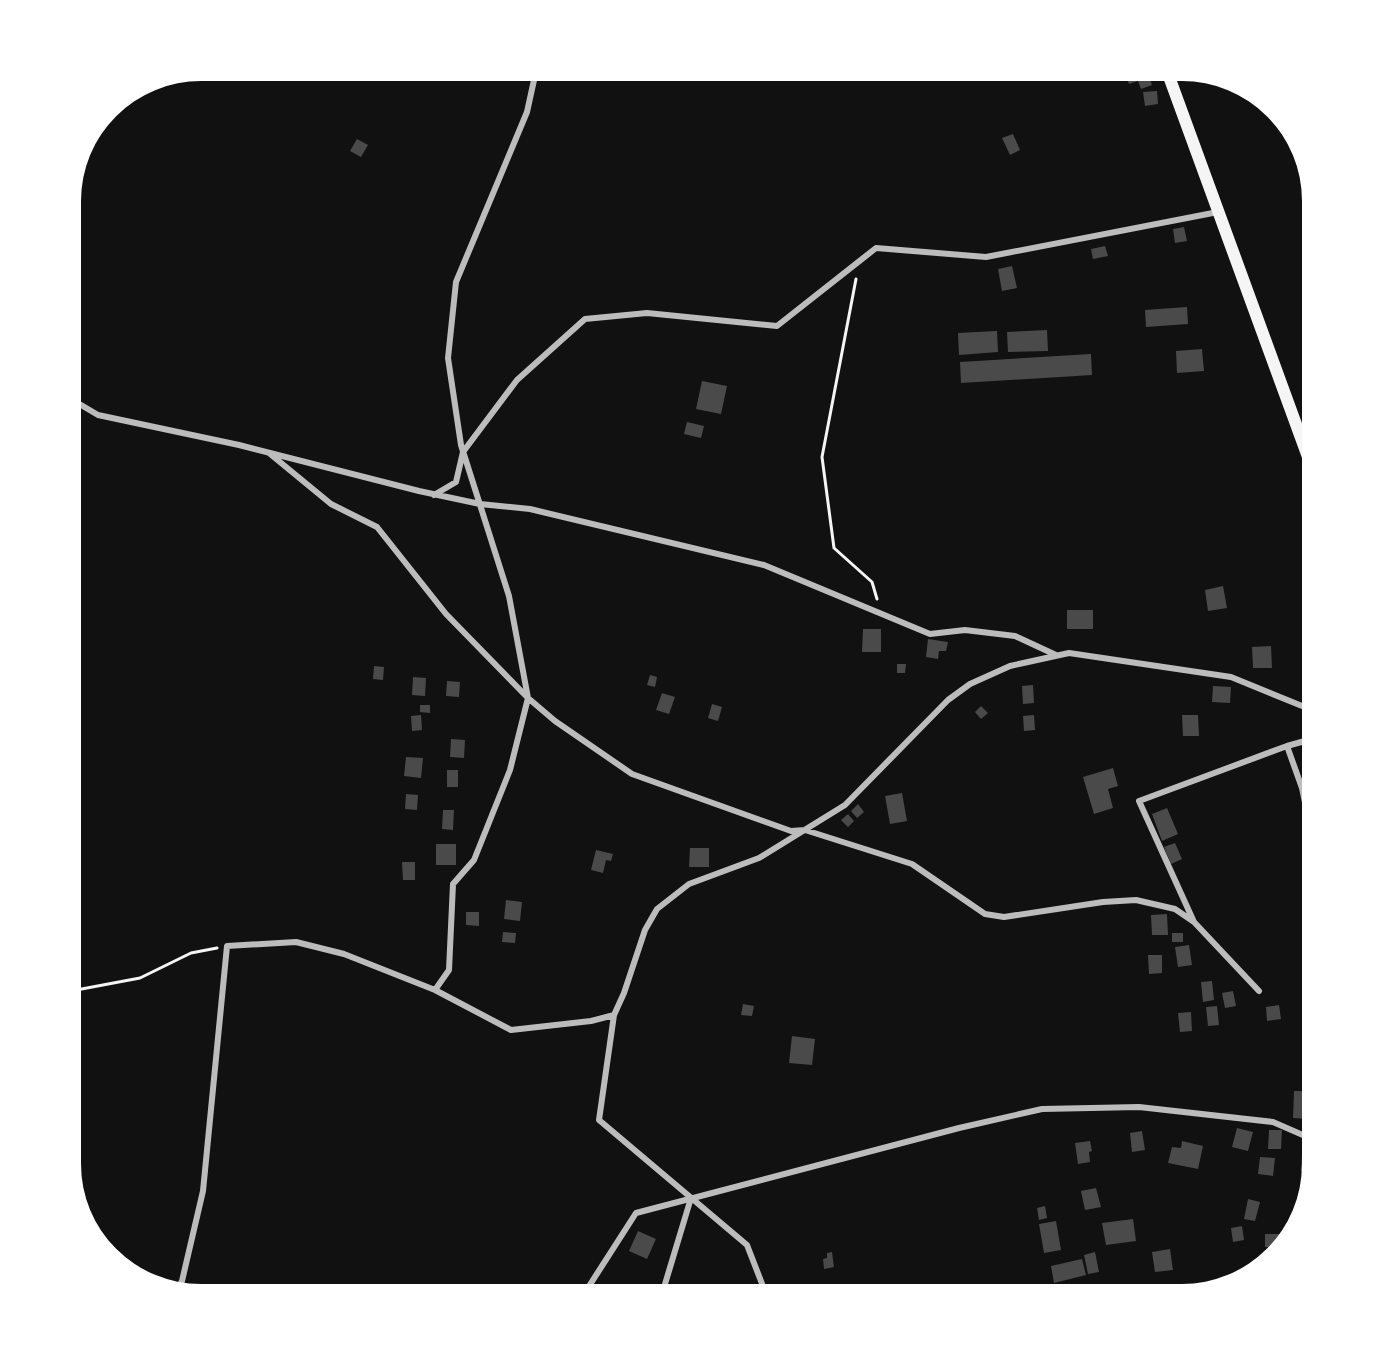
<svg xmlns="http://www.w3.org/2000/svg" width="1383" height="1365" font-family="'PT Sans Narrow',sans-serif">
<rect width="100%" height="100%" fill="#111"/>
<path fill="#4a4a4a" d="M 1133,71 L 1147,71 L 1152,85 L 1141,89 L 1138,81 L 1129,84 L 1125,74 Z
M 1157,91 L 1158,104 L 1145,106 L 1143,92 Z
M 1013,134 L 1020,150 L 1010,155 L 1002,138 Z
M 357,139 L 368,145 L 361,157 L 350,151 Z
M 1184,227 L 1187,241 L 1175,243 L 1173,229 Z
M 1105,246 L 1108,256 L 1093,259 L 1091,249 Z
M 1012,266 L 1017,288 L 1002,291 L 998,269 Z
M 1312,295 L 1312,324 L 1305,297 Z
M 1187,307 L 1188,324 L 1146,327 L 1145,310 Z
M 1047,330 L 1048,351 L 1008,352 L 1007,332 Z
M 997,331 L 998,352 L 959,355 L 958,333 Z
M 1202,349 L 1204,371 L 1177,373 L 1176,351 Z
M 1091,354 L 1092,375 L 961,383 L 960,362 Z
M 702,381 L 727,386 L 721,414 L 696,409 Z
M 687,422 L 704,426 L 701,438 L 684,434 Z
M 1223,586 L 1227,608 L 1208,611 L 1205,590 Z
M 1067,610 L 1093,610 L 1093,629 L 1067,629 Z
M 863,629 L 881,629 L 881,652 L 862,652 Z
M 928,639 L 948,642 L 946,651 L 939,651 L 938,659 L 926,657 Z
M 1271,646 L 1272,668 L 1253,668 L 1252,647 Z
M 897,664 L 906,664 L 905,673 L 897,673 Z
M 374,666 L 384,667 L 383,680 L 373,679 Z
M 650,675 L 657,677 L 655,687 L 647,685 Z
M 413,677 L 426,678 L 425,696 L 412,695 Z
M 447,681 L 460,682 L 459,697 L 446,696 Z
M 1033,685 L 1034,703 L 1023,704 L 1022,686 Z
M 1213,686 L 1231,687 L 1230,703 L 1212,702 Z
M 662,693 L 675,697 L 669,714 L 656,710 Z
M 712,704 L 722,707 L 718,721 L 708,718 Z
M 420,705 L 430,705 L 430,713 L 420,712 Z
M 981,706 L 988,713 L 981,719 L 975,712 Z
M 421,715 L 422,730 L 412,731 L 411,716 Z
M 1034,715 L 1035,730 L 1024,731 L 1023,716 Z
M 1182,715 L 1198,715 L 1199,736 L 1183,736 Z
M 451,739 L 465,740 L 464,758 L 450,757 Z
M 406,757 L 423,758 L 421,778 L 404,776 Z
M 1113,768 L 1118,786 L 1108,789 L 1113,808 L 1094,814 L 1083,777 Z
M 447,770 L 458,770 L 458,787 L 447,787 Z
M 902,793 L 907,821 L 890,824 L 885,796 Z
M 406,794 L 418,795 L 417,810 L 405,809 Z
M 858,804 L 864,812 L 857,818 L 851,811 Z
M 1167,808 L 1178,834 L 1162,841 L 1152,814 Z
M 443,810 L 454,810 L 453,830 L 442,829 Z
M 848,814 L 854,821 L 848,827 L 841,820 Z
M 1175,843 L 1182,859 L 1171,864 L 1164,847 Z
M 436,844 L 456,844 L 456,865 L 436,865 Z
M 690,848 L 709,848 L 709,867 L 689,867 Z
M 596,850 L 613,854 L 611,861 L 606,860 L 603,873 L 591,870 Z
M 402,862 L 415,862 L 415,880 L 403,880 Z
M 506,900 L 522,902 L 520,921 L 504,919 Z
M 466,912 L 479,912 L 479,926 L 466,925 Z
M 1167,914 L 1168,935 L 1152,935 L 1151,915 Z
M 503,932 L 516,933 L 515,943 L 502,942 Z
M 1172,933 L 1183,933 L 1183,942 L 1172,942 Z
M 1189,945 L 1192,965 L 1178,967 L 1175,947 Z
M 1148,955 L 1162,955 L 1162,973 L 1149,974 Z
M 1212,981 L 1214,1000 L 1203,1002 L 1201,982 Z
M 1233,991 L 1236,1006 L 1225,1008 L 1222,993 Z
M 743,1004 L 754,1006 L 752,1016 L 741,1015 Z
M 1279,1005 L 1281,1019 L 1267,1021 L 1266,1007 Z
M 1217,1006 L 1219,1025 L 1208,1026 L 1206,1007 Z
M 1191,1012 L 1192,1031 L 1180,1032 L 1178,1013 Z
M 792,1036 L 815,1039 L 812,1065 L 789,1063 Z
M 1294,1091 L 1309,1091 L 1308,1119 L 1293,1118 Z
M 1237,1128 L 1253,1132 L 1248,1151 L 1232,1147 Z
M 1269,1130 L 1282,1130 L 1281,1149 L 1268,1149 Z
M 1142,1131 L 1145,1150 L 1132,1152 L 1130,1133 Z
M 1090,1141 L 1092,1151 L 1089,1152 L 1090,1162 L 1078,1164 L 1075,1143 Z
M 1182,1141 L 1203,1146 L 1198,1169 L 1168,1163 L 1172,1147 L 1181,1148 Z
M 1302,1154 L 1312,1154 L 1311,1171 L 1301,1171 Z
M 1260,1157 L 1275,1158 L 1273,1176 L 1258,1174 Z
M 1096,1188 L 1101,1207 L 1085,1210 L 1081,1191 Z
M 1248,1199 L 1260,1202 L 1255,1221 L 1244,1219 Z
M 1045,1206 L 1047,1218 L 1039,1220 L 1037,1208 Z
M 1133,1219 L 1136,1241 L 1106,1245 L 1102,1223 Z
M 1056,1221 L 1061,1250 L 1044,1253 L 1039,1224 Z
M 1242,1226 L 1244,1240 L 1233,1242 L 1231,1228 Z
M 638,1231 L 656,1239 L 647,1259 L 629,1251 Z
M 1265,1234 L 1282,1234 L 1282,1242 L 1278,1247 L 1265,1247 Z
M 1170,1249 L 1173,1270 L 1155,1272 L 1152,1252 Z
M 832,1252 L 834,1267 L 824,1269 L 823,1259 L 827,1258 L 827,1253 Z
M 1095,1252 L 1099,1272 L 1088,1274 L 1084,1255 Z
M 1082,1259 L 1086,1275 L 1054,1283 L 1051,1266 Z"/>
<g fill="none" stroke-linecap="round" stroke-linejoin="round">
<path stroke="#f5f5f5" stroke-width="3" d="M 856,279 L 822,457 L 834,548 L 872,582 L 877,599
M 71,991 L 140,978 L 191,953 L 217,948"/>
<path stroke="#bcbcbc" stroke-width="6" d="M 1170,78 L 1184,71
M 71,399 L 98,415 L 239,445 L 419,491 L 480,504 L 530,509 L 764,565 L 930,634 L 965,630 L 1015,636 L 1056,655
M 269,453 L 331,504 L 377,527 L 446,614 L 528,698 L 555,721 L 632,774 L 791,831 L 805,830 L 912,864 L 985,914 L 1004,917 L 1103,902 L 1136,900 L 1175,909 L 1194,922
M 434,495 L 456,482 L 463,452 L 517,380 L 585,319 L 647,313 L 777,326 L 876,248 L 986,257 L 1218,212
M 1312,739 L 1287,746 L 1302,788 L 1312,837
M 435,990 L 449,970 L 453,884 L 474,860 L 510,770 L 528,698 L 509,596 L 461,445 L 448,358 L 456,282 L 527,112 L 536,71
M 1259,991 L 1194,922 L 1139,801 L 1287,746
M 614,1015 L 599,1120 L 747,1245 L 766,1294
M 177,1290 L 182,1281 L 203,1191 L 227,946 L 296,942 L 344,954 L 435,990 L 511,1030 L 591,1021 L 614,1015 L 624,993 L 645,930 L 657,909 L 689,884 L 759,858 L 845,805 L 948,700 L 970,684 L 1010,666 L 1069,653 L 1231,677 L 1312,710
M 584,1294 L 636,1213 L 959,1128 L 1042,1109 L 1139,1107 L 1273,1122 L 1312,1139
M 662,1294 L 691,1198"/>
<path stroke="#f5f5f5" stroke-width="12" d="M 1167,71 L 1312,468"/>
</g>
<path d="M0 0H1383V1365H0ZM201 81H1182A120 120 0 0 1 1302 201V1164A120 120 0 0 1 1182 1284H201A120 120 0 0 1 81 1164V201A120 120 0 0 1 201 81Z" fill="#fff" fill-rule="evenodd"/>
</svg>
